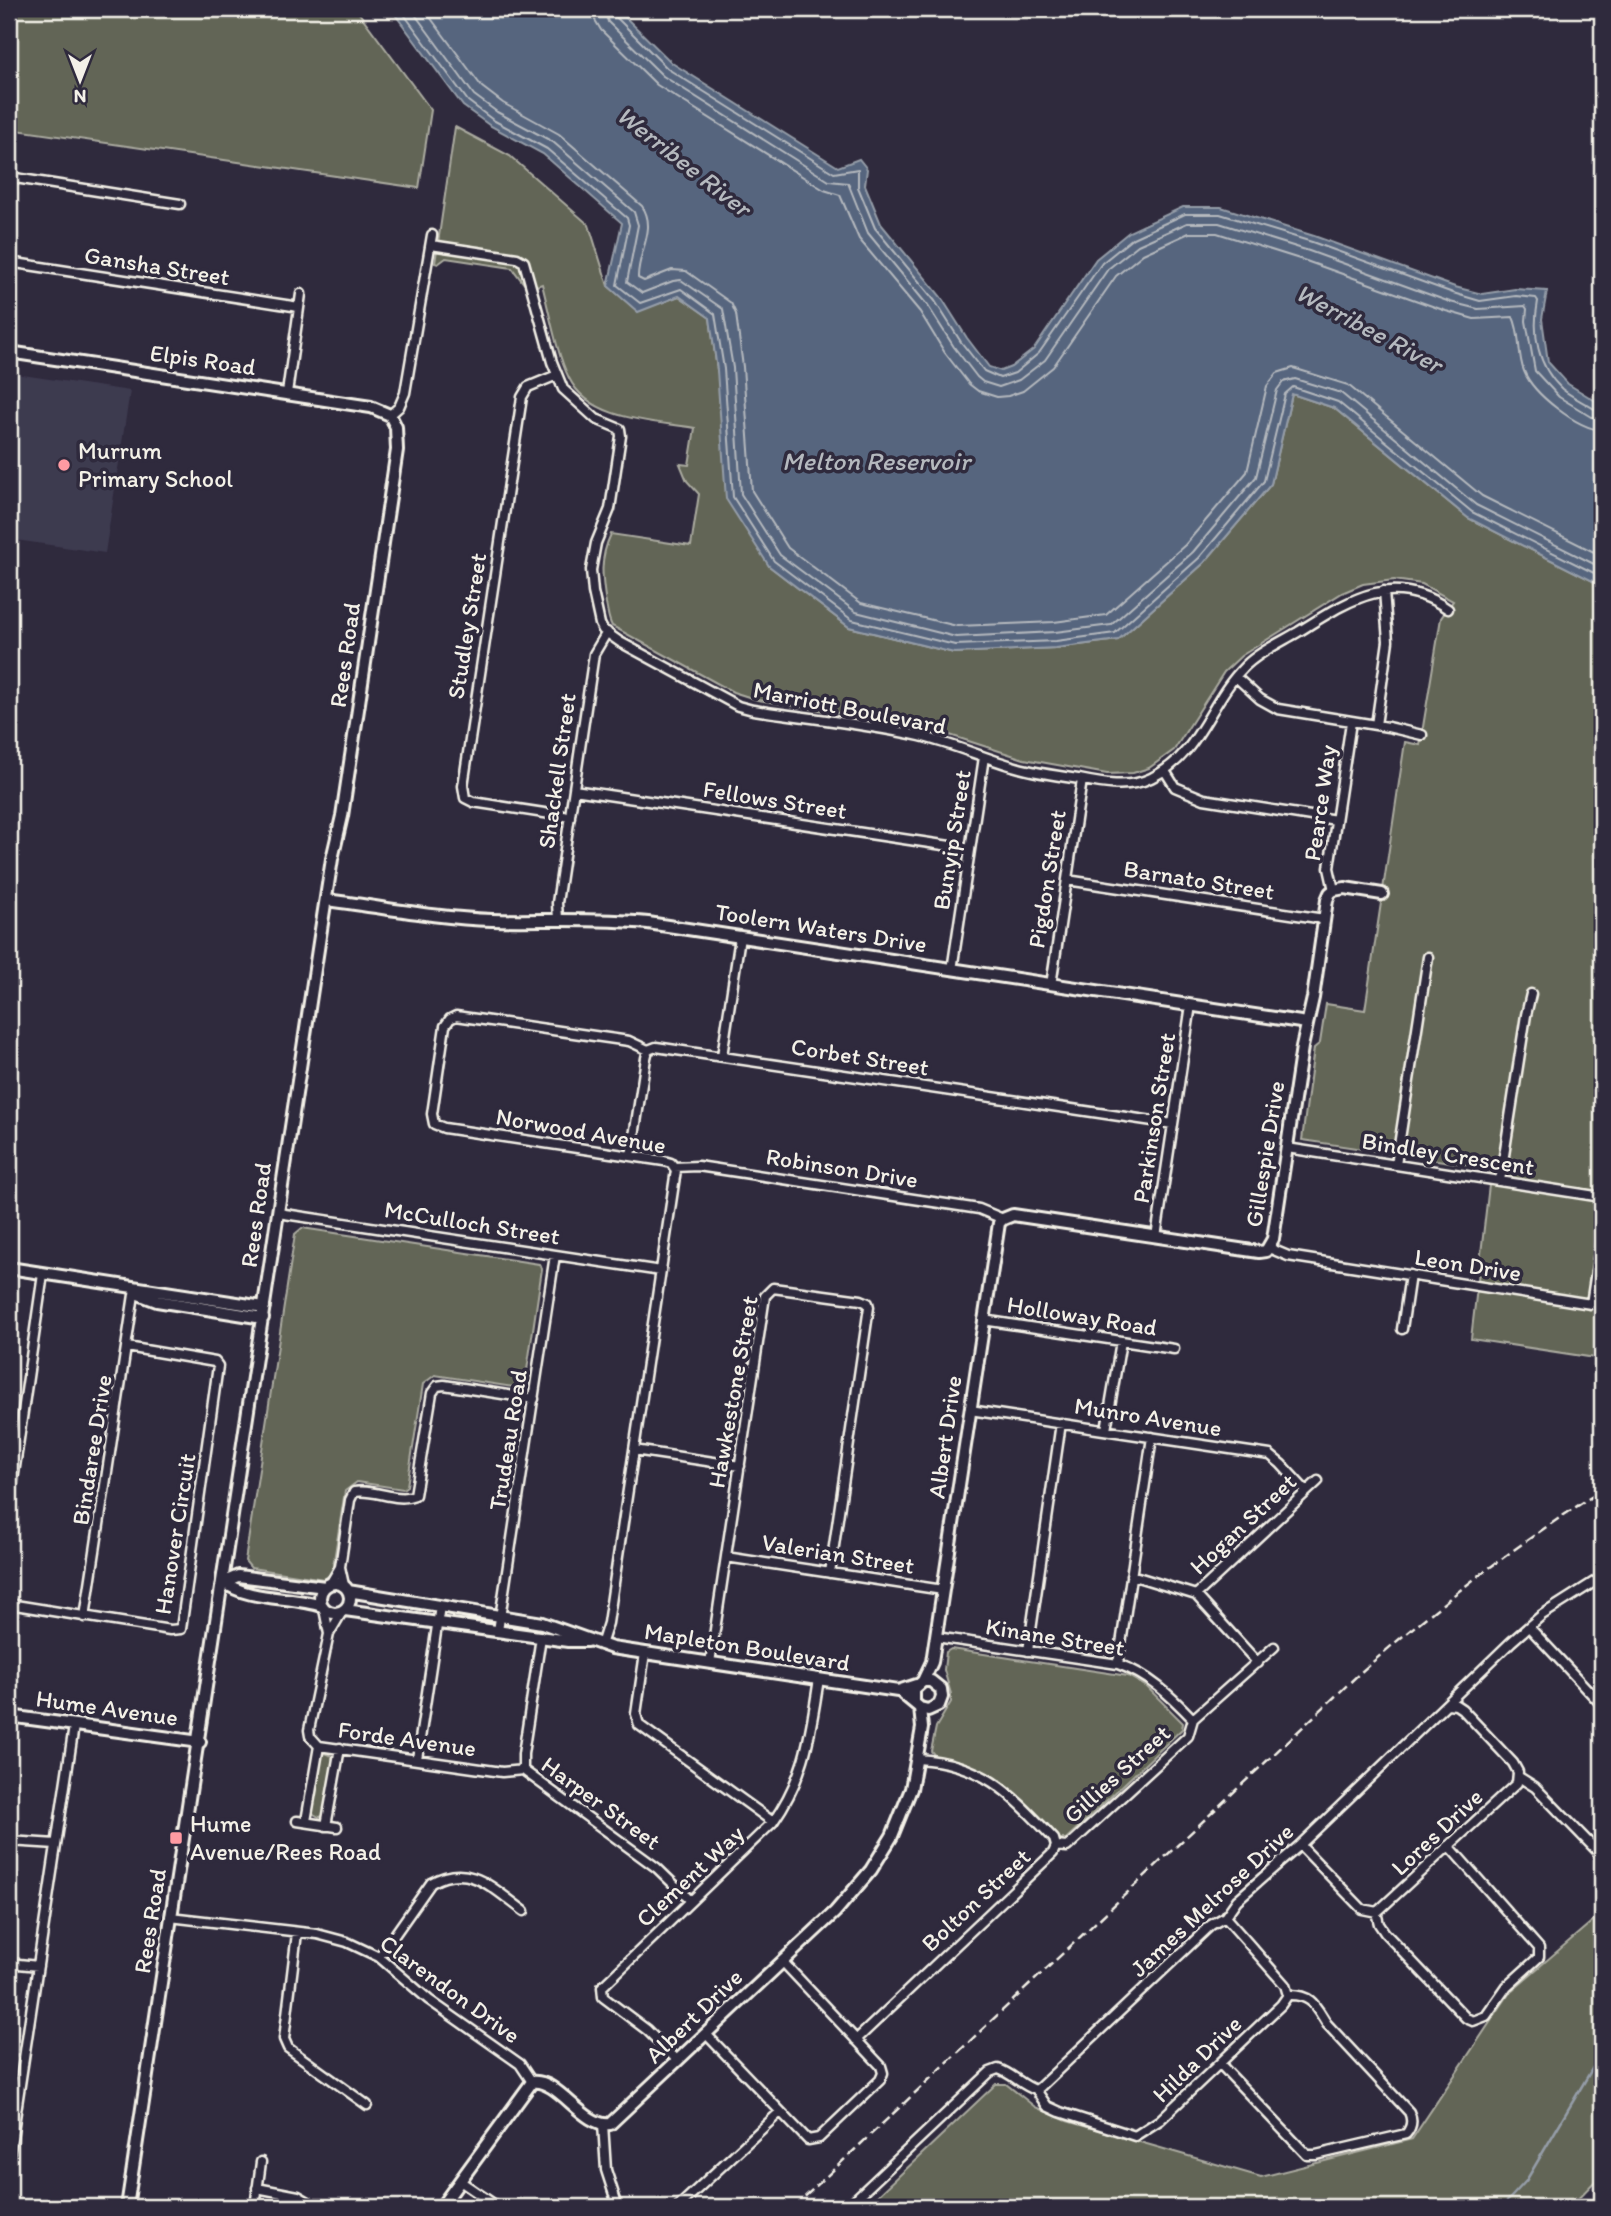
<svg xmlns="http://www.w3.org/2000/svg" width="1611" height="2216" font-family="Itim,sans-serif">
<rect width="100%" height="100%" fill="#2f2a3d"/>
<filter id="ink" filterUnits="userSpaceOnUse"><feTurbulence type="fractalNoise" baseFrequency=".0143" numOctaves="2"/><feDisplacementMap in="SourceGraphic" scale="14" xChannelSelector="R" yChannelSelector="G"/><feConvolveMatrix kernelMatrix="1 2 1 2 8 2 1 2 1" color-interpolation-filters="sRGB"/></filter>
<g filter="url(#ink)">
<path fill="#3e3a50" d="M 9,373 L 130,391 L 105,553 L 9,539 Z"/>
<path fill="#626557" stroke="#ababa0" stroke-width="2" d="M 9,9 L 356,9 L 431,110 L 419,188 L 9,129 Z
M 455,127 L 510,156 L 589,225 L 608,286 L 638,311 L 679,296 L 710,318 L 717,370 L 769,566 L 849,627 L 954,653 L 1056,648 L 1118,640 L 1204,563 L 1271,484 L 1292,394 L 1334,408 L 1468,518 L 1593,581 L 1602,591 L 1602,1359 L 1471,1339 L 1491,1168 L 1302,1140 L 1314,1048 L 1320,1043 L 1326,1004 L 1365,1010 L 1405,742 L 1420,745 L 1441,618 L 1453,601 L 1422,584 L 1394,580 L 1363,584 L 1342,593 L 1241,656 L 1224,672 L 1174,750 L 1149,768 L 1133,773 L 1107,774 L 1024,759 L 925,727 L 758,700 L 733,692 L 612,626 C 608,619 608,612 606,604 C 602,578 599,559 611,534 L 691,546 L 699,494 L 687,481 L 680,464 L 689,465 L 695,428 C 654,421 590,421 569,378 C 557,355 549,311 542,284 L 528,289 L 512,268 L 446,258 L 438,264 L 435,263 Z
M 302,1228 L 539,1264 L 542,1269 L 525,1384 L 520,1388 L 435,1375 L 423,1384 L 407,1486 L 403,1489 L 357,1482 L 345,1491 L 332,1573 L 324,1579 L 251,1568 L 245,1561 L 295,1234 Z
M 951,1649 L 1128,1676 L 1147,1687 L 1183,1723 L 1182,1729 L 1066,1839 L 1060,1839 C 1021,1797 996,1767 936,1757 L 931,1751 L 936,1727 L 951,1702 L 951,1694 L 944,1670 L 946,1652 Z
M 324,1753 L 332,1756 L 333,1763 L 324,1816 L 319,1817 L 312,1813 L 320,1758 Z
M 1602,1913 L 1602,2174 L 1570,2207 L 866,2207 L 996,2084 L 1006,2084 L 1035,2107 L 1067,2121 L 1261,2177 L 1412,2139 L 1511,1991 Z"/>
<path fill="#56657e" stroke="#959da8" stroke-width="2" d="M 391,9 L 617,9 L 672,63 L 838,167 L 859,159 L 867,169 L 865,185 L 881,224 L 941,297 L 967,338 L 989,367 L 1001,371 L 1011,367 L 1034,349 L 1096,259 L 1129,232 L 1183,207 L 1221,207 L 1314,236 L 1455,287 L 1482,294 L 1515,289 L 1547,291 L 1542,319 L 1548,362 L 1568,384 L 1602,405 L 1602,591 L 1593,581 L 1468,518 L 1334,408 L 1292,394 L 1271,484 L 1204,563 L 1118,640 L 1056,648 L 954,653 L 849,627 L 769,566 L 726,499 L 717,370 L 710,318 L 679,296 L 638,312 L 608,286 L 622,223 L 543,154 L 489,125 L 463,106 Z"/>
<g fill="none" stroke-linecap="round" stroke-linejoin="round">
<path stroke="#b5b9be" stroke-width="2" d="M 400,9 L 468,101 L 493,120 L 547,149 L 627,218 L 629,225 L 617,285 L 640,303 L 681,289 L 715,314 L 724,369 L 733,497 L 774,561 L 852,620 L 955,645 L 1056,641 L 1115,633 L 1199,558 L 1264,481 L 1285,394 L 1293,387 L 1338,402 L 1472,512 L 1596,574 L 1602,580
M 411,9 L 474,95 L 497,112 L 553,142 L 634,212 L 638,225 L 627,282 L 642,293 L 673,281 L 681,280 L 723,309 L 733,368 L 741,494 L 780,555 L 856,612 L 956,637 L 1055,632 L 1111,625 L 1193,552 L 1256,477 L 1277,390 L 1283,382 L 1295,379 L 1341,393 L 1476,505 L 1602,568
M 424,9 L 482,87 L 503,103 L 559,134 L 642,206 C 658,229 637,253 638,278 L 644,281 L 672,270 L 686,271 L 731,303 L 736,314 L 743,367 L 752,491 L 788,548 L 861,603 L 957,626 L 1054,622 L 1106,615 L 1185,545 L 1247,472 L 1267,386 L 1277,373 L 1293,368 L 1348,385 L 1482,496 L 1602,556
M 593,9 L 595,20 L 601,30 L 657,85 L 824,190 L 840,195 L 859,239 L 920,312 L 945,353 L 969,384 L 978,391 L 997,397 L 1008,396 L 1023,391 L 1053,367 L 1116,276 L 1143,254 L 1189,233 L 1217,233 L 1306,261 L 1446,311 L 1474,319 L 1513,317 C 1521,333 1517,354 1524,371 C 1533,394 1578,429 1602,430
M 604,9 L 608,22 L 663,76 L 829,181 L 848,183 L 868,233 L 928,306 L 954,347 L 977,377 L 983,382 L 999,387 L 1019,380 L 1045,360 L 1108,269 L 1138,245 L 1187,223 L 1219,223 L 1309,251 L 1450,302 L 1478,309 L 1525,306 L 1527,309 L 1526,321 L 1535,371 L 1559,397 L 1592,417 L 1602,419
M 613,9 L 615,16 L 668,69 L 834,173 L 858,169 L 858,187 L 875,228 L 935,301 L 961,342 L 984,371 L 1000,378 L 1015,373 L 1039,353 L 1102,263 L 1133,238 L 1185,214 L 1220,214 L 1312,242 L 1453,293 L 1480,301 L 1516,296 L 1536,298 L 1538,301 C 1532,333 1537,366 1562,389 C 1572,397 1585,403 1596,410 L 1602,410"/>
<path stroke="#959da8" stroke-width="2.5" d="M 984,2207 L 989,2201 L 1066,2202 L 1091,2207
M 1502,2207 L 1526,2181 L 1602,2052"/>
<defs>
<path id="street" d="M 9,177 L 180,204
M 431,245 L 517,258 L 524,262 L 552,362 L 563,389 L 596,419 L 620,429 L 621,436 L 610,509 L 596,543 L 591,570 L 593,592 L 600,624 L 603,630 L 620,642 L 738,706 L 753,710 C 809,718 866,724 920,736 C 953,744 984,758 1016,767 C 1036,773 1058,776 1079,779 C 1103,784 1128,789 1151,778 C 1201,754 1208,703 1245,666 C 1259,652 1281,642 1298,632 C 1348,601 1391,570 1448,609
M 9,262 L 299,307
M 557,375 L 528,387 L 522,397 L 463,786 L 465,798 L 473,802 L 570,817
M 287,393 L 301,294
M 390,415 L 399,407 L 405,393 L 432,235
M 1236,677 L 1260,699 L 1278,709 L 1388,727 L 1422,735
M 1376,725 L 1388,641 L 1384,591
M 1165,771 L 1175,787 L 1204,799 L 1336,820
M 574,790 L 970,849
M 1067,880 L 1324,919
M 1334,890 L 1329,868 L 1351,722
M 558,919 L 557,903 L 594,654 L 607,632
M 952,970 L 984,757
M 1051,985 L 1082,780
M 722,1056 L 740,937
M 1287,1148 L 1602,1197
M 631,1156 L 646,1058 L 648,1050 L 656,1047 L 1173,1124
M 1396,1165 L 1428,957
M 674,1167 L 698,1166 L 979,1209 L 1003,1219
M 1500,1181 L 1526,1015 L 1531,994
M 278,1213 L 661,1271
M 1156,1237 L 1191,1005
M 1269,1248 L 1288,1256 L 1591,1304 L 1602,1232
M 983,1320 L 1174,1349
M 1402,1329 L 1410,1275
M 970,1410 L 1270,1455 L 1281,1464 L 1306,1491
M 1106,1430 L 1121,1341
M 634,1450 L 740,1466
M 9,1508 L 43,1274
M 726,1557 L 943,1590
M 340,1567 L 344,1585
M 1131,1575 L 1196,1595 L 1258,1663
M 330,1584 L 340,1567 L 350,1500 L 354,1492 C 374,1488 396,1503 415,1495 L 432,1393 L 437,1386 L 444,1385 L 534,1399
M 1196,1595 L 1318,1481
M 9,1604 L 170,1630 L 181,1629 L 218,1366 L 215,1362 L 127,1347
M 324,1609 L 329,1634
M 342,1612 L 329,1634 L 309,1730 L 310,1736 L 319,1746 L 502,1772 L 523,1770
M 85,1617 L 135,1288
M 1529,1627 L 1602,1705
M 498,1631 L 555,1255
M 541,1637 L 523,1754 L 523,1770 L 657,1868 L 691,1901
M 936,1637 L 1118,1664 C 1149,1675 1170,1695 1193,1719 L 1274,1647
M 601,1645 L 608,1623 L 676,1170 L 671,1163 L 664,1161 L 444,1128 L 434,1124 L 432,1114 L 445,1026 L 450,1019 L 456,1016 L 629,1041 L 648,1050
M 1028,1651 L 1061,1423
M 645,1653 L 636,1714 L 639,1725 L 773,1822
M 710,1663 L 765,1296 L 773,1288 L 861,1300 L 868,1303 L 869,1307 L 830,1573
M 1118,1664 L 1152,1437
M 417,1759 L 440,1606
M 918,1759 C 984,1763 1011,1794 1054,1839 L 1056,1846
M 1519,1777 L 1535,1787 L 1602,1856
M 297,1821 L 337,1827
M 306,1821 L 319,1746
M 326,1826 L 340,1748
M 9,1841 L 56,1844
M 1300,1845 L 1362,1909 L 1377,1912 L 1517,1783 L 1518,1772 L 1513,1763 L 1462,1709 L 1456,1705 L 1448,1704
M 1056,1846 L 1067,1847 L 1188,1736 L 1193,1719
M 1376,1912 L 1379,1924 L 1385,1933 L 1466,2018 L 1473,2021 L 1486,2016 L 1507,1986 L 1539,1957 L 1539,1948 L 1449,1846
M 170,1917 L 317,1934 L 347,1942 L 379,1957 L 429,2000 L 520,2064 L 532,2082
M 297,1933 L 284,2039 L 288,2048 L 367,2105
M 379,1957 L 431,1883 C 470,1861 493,1889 524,1911
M 9,1963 L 38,1966
M 706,2034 L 808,2140 L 819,2138 L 880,2080 L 883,2073 L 881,2066 L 782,1961
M 856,2040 L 1053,1853 L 1056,1846
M 678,2061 L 647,2030 L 603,1997 L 602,1987 L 773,1822 C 806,1775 810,1734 819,1679
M 1220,2064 L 1307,2155 L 1316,2155 L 1406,2134 C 1412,2127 1413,2120 1409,2112 L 1327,2024 C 1316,2007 1312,1994 1288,1995
M 1036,2090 L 1047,2106 L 1060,2112 L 1135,2136 L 1160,2120 L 1281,2005 L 1288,1995 L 1285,1985 L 1225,1917
M 603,2124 L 606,2170 L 618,2207
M 9,2158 L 74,1726
M 460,2181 L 498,2207
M 257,2188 L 298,2196 L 317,2207
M 255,2207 L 261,2162
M 678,2207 L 780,2112
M 847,2207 L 990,2072 L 998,2069 C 1012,2073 1022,2086 1036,2090 L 1040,2087 L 1211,1925 L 1225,1917 L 1237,1900 L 1300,1845 L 1511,1642 L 1542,1615 L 1602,1577"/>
<path id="secondary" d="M 9,352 L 371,407 L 390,415 L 396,427 L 397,450 L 342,816 L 332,859 L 320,936 C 255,1360 193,1784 127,2207
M 326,900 C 381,907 436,918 492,920 C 544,921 596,918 648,923 L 1307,1023
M 9,1268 L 264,1307
M 136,1293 L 157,1301 L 263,1318
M320 1598a15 15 0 1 1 30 0a15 15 0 1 1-30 0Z
M 348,1591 L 542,1623 L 612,1648 L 898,1691 L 916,1685
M 322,1606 C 292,1596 248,1601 224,1582 L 238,1576 L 325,1587
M 345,1610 L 568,1641 L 587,1641
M 923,1681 L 932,1662 L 999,1223 L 1003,1219 L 1013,1215 L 1259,1252 L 1266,1251 L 1273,1239 L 1302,1047 L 1313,998 L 1327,900 L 1330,893 L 1334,890 L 1345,888 L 1382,894
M 903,1694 L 920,1708 L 928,1710 L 939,1705 L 942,1697 L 941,1689 L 931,1681 L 923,1681 L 914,1689 L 914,1702
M 9,1716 L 200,1742
M 441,2207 L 532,2082 C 558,2078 583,2127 610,2124 L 835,1912 L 871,1870 L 892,1836 L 911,1789 L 922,1728 L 920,1708"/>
</defs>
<use href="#street" stroke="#f4f1e8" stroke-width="13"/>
<use href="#secondary" stroke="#f4f1e8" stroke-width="16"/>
<use href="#street" stroke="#2f2a3d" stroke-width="8"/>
<use href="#secondary" stroke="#2f2a3d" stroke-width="10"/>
<path stroke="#f4f1e8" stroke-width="2.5" stroke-dasharray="10 5" stroke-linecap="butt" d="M 794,2207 L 1360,1673 C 1436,1606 1516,1545 1602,1490"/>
</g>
</g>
<g fill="#ff9aa2" stroke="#2f2a3d" stroke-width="2.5">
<circle cx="64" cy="465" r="7"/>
<rect x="169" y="1831" width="14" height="14" rx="3.5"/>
</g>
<g text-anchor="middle" stroke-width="7" stroke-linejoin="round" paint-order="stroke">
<g font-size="24" fill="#f4f1e8" stroke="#2f2a3d">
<text transform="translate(157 266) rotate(9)" y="8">Gansha Street</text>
<text transform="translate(203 360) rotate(8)" y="8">Elpis Road</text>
<text transform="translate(467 626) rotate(-81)" y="8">Studley Street</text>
<text transform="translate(345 655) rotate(-82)" y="8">Rees Road</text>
<text transform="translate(850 708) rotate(11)" y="8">Marriott Boulevard</text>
<text transform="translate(557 771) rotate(-82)" y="8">Shackell Street</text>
<text transform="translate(775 800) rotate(9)" y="8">Fellows Street</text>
<text transform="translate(1320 803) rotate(-82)" y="8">Pearce Way</text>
<text transform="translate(952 840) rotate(-81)" y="8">Bunyip Street</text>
<text transform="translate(1047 879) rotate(-81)" y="8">Pigdon Street</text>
<text transform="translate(1199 880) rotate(9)" y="8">Barnato Street</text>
<text transform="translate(821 928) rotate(9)" y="8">Toolern Waters Drive</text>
<text transform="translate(860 1057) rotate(9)" y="8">Corbet Street</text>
<text transform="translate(1154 1118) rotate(-81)" y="8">Parkinson Street</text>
<text transform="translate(581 1131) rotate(10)" y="8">Norwood Avenue</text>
<text transform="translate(1265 1154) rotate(-81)" y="8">Gillespie Drive</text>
<text transform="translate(1448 1154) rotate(9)" y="8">Bindley Crescent</text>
<text transform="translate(842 1168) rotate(9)" y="8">Robinson Drive</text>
<text transform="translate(256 1215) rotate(-82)" y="8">Rees Road</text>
<text transform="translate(472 1223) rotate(9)" y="8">McCulloch Street</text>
<text transform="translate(1468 1265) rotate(9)" y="8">Leon Drive</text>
<text transform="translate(1082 1316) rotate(9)" y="8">Holloway Road</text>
<text transform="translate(733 1392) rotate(-80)" y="8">Hawkestone Street</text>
<text transform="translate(1148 1417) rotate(9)" y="8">Munro Avenue</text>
<text transform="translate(945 1437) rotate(-82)" y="8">Albert Drive</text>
<text transform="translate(508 1440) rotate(-81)" y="8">Trudeau Road</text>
<text transform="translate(92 1450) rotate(-81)" y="8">Bindaree Drive</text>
<text transform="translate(1243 1524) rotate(-43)" y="8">Hogan Street</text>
<text transform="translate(175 1534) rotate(-81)" y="8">Hanover Circuit</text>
<text transform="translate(838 1554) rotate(9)" y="8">Valerian Street</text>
<text transform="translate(1055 1637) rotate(9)" y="8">Kinane Street</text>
<text transform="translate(747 1647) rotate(9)" y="8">Mapleton Boulevard</text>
<text transform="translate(107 1708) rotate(8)" y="8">Hume Avenue</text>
<text transform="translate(407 1739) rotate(8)" y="8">Forde Avenue</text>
<text transform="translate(1117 1774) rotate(-42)" y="8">Gillies Street</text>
<text transform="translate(601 1803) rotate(36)" y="8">Harper Street</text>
<text transform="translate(1437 1832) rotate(-43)" y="8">Lores Drive</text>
<text transform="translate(690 1876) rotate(-43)" y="8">Clement Way</text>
<text transform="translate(976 1900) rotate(-43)" y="8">Bolton Street</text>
<text transform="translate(1212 1900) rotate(-43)" y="8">James Melrose Drive</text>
<text transform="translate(150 1921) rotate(-81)" y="8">Rees Road</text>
<text transform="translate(450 1989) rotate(36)" y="8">Clarendon Drive</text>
<text transform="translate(694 2016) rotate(-44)" y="8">Albert Drive</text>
<text transform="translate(1197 2059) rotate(-44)" y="8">Hilda Drive</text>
</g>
<g font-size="24" fill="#f4f1e8" stroke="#2f2a3d" text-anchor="start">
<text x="78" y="459">Murrum<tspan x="78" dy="28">Primary School</tspan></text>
<text x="190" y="1832">Hume<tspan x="190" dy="28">Avenue/Rees Road</tspan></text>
</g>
<g font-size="26" font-style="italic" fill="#b5b9be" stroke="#2f2a3d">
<text transform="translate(684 161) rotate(38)" y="9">Werribee River</text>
<text transform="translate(1369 328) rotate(28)" y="9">Werribee River</text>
<text x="876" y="470">Melton Reservoir</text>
</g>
</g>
<rect width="1611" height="2216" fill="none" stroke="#2f2a3d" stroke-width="35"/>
<rect x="18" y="18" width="1576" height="2181" fill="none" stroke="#f4f1e8" stroke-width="2.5" filter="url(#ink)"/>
<g transform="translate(80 80) rotate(180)" stroke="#2f2a3d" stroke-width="5" paint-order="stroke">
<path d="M0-5L12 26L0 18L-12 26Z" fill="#f4f1e8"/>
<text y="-10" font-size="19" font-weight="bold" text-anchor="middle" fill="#f4f1e8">N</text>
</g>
</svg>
